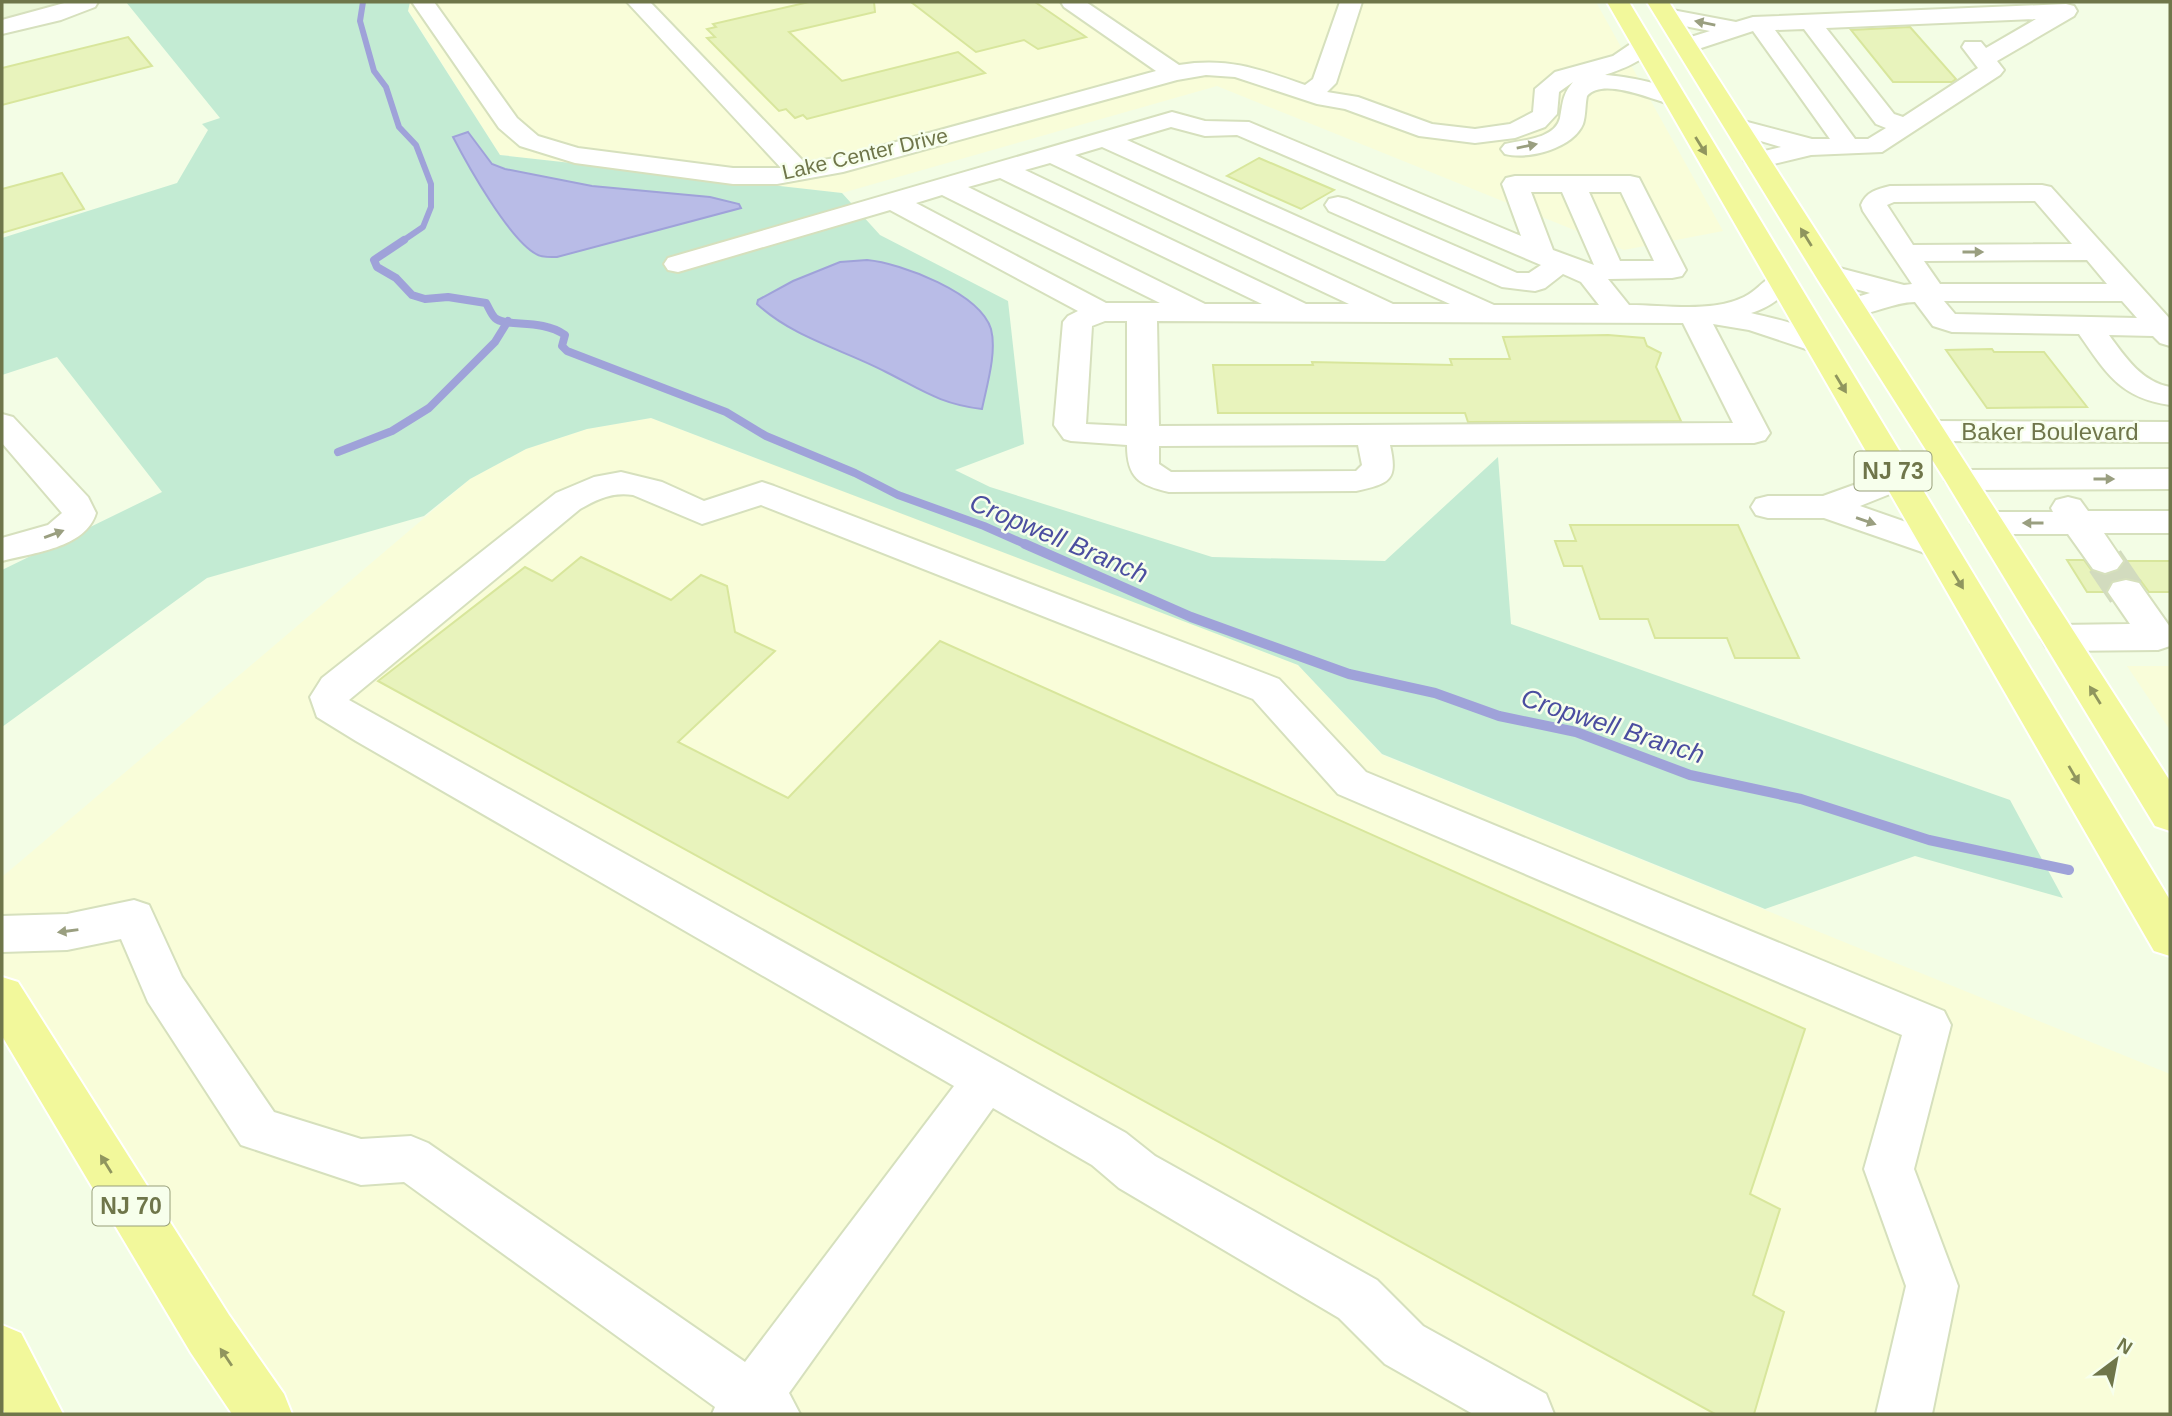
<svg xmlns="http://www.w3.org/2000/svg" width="2172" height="1416" font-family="Helvetica,sans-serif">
<rect width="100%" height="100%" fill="#f3fde5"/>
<path fill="#ebf7d6" d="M 2,2 L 73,2 L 2,19 Z"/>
<path fill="#f9fdd9" d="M 410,2 L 1596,2 L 1723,231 L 1624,250 L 1217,86 L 842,193 L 500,155 L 408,10 Z
M 651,418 L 757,459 L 761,456 L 1298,665 L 1382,755 L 2170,1074 L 2170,1414 L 264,1414 L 210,1334 L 2,996 L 2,877 L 470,479 L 526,449 L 587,429 Z
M 2127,666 L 2170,666 L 2170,730 Z"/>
<path fill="#c3ebd3" d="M 126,2 L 410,2 L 408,11 L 500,155 L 842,193 L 880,235 L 1008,301 L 1024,444 L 955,470 L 990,487 L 1212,557 L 1385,561 L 1498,457 L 1511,624 L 2010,800 L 2063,898 L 1915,856 L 1765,909 L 1382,754 L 1298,665 L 651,418 L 587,429 L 526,449 L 470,479 L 424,516 L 207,578 L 2,727 L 2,570 L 162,492 L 57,357 L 2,375 L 2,238 L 177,183 L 208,130 L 202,124 L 220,118 Z"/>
<path fill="#b9bce7" stroke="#9fa2d9" stroke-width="2" d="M 468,132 L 492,164 L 505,169 L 592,186 L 710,197 L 739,204 L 741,208 L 557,257 C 550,257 542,258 536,254 C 509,239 468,166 453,137 Z
M 867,260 C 901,263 980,293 991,329 C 997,352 987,385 982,409 C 940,404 922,390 886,372 C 842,349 794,338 757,304 L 758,300 L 793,281 L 840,262 Z"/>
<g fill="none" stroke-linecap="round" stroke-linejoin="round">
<path stroke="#9fa2d9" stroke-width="6" d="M 363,2 L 360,21 L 374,71 L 386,87 L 399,127 L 416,145 L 431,184 L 431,207 L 423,227 L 401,242"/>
<path stroke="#9fa2d9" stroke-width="8" d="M 404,240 L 374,260 L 377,267 L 396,278 L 412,295 L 425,299 L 448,297 L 486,303 C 489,308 491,314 495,318 C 506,328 541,318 565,335 L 562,346 L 567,351 L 726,412 L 766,436 L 855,473 L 898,495 L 984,526 L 1029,546
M 338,452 L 392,431 L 429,408 L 495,342 L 508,321"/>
<path stroke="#9fa2d9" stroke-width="10" d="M 1025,544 L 1191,617 L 1349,674 L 1435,693 L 1499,716 L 1576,732 L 1690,775 L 1801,799 L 1929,840 L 2069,870"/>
</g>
<path fill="#e8f3bc" stroke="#d8e69c" stroke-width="2" d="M 809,2 L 874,2 L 875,12 L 789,32 L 842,81 L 958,52 L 985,73 L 807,119 L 803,115 L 795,118 L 786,109 L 779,111 L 707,38 L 715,37 L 707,29 L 716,27 L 713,24 Z
M 911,2 L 1035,2 L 1086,37 L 1038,49 L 1024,40 L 976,52 Z
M 1910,27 L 1956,79 L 1952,82 L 1893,82 L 1851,30 Z
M 128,37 L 152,66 L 2,105 L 2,68 Z
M 1259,158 L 1334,190 L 1301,209 L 1227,176 Z
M 62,173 L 84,209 L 2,233 L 2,189 Z
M 1608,335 L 1644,338 L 1647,346 L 1661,353 L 1656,367 L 1681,421 L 1468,422 L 1465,413 L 1218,413 L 1213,365 L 1313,365 L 1312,362 L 1452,365 L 1450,359 L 1510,359 L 1503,337 Z
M 1992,349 L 1994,352 L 2044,352 L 2087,407 L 1987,408 L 1946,350 Z
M 1570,525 L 1738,525 L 1799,658 L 1735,658 L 1727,638 L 1655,638 L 1648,619 L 1600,619 L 1582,566 L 1564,566 L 1555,541 L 1576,541 Z
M 581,557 L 671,600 L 701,575 L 727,586 L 735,632 L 775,651 L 678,742 L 788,798 L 940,641 L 1805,1029 L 1750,1194 L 1780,1209 L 1753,1295 L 1784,1312 L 1754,1414 L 1715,1414 L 378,681 L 525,567 L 552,581 Z
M 2067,560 L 2084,560 L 2092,571 L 2104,575 L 2118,571 L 2126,561 L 2170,561 L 2170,592 L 2149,592 L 2140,580 L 2127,577 L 2112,580 L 2106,592 L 2087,592 Z"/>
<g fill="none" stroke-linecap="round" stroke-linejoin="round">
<path stroke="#d2dbbe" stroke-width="38" stroke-dasharray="38 19" stroke-linecap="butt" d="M 2105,561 L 2126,592"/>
<defs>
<path id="minor" d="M 68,2 L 98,2 L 95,7 L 61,20 L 2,34 L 2,20 Z
M 412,2 L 434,2 L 517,118 L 538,136 L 578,148 L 733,168 L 781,168 L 627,2 L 650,2 L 805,163 L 841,157 L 1156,71 L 1064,7 L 1061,2 L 1086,2 L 1179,65 C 1228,57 1259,69 1305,85 L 1313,79 L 1340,2 L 1362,2 L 1336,83 L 1327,92 L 1358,97 L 1432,124 L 1475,129 L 1510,124 L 1533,112 L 1535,89 L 1555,72 L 1613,56 L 1635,41 L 1651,41 L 1654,46 C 1643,62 1622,69 1605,75 C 1622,76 1675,84 1685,98 L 1681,103 L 1673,105 C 1653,100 1603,77 1587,96 C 1585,105 1586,115 1583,124 C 1573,148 1529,160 1505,154 L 1501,149 L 1505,144 C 1522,140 1555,139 1560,118 C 1563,103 1562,95 1573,82 L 1559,92 L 1557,114 L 1545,127 L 1515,138 L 1475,143 L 1419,136 L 1345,109 L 1317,104 L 1235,77 L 1206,75 L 1177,80 L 843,172 L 777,184 L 733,184 L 575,163 L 520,146 L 499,128 Z
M 2066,4 L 2074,6 L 2077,11 L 2074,16 L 1997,61 L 2004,70 L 2000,75 L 1882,152 L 1811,155 L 1757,168 L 1748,165 L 1744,160 L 1748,155 L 1781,147 L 1727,131 L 1724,126 L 1727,121 L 1736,119 L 1812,139 L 1830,139 L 1753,31 L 1686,53 L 1678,51 L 1675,46 L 1678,41 L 1710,31 L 1659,21 L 1656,16 L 1659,11 L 1667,9 L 1736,22 L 1753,17 ZM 2036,19 L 1986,48 L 1981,42 L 1965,42 L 1962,47 L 1978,68 L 1903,117 L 1894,114 L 1826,28 ZM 1804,29 L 1876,124 L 1886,128 L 1868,139 L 1855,139 L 1775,30 Z
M 1172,112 L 1205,121 L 1249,122 L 1521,236 L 1502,184 L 1506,178 L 1515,176 L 1630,176 L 1639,178 L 1686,270 L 1682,276 L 1672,278 L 1608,279 L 1629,305 C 1665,305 1711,313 1744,297 C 1763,288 1768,269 1791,275 L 1795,281 C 1785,296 1769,308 1751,313 C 1771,318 1822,328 1833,344 L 1829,350 L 1818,353 L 1749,330 L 1713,324 L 1770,433 L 1765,440 L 1754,443 L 1390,445 C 1398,481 1390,483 1356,491 L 1169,492 C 1139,485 1127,478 1127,445 L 1071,441 L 1064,439 L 1054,425 L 1063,322 L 1068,316 L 1078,311 L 890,210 L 678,272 L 668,270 L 664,264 L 668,258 ZM 1171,127 L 1205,136 L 1237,135 L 1541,265 L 1529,273 L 1517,273 L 1347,199 L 1338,197 L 1329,199 L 1325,205 L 1329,211 L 1502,287 L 1535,291 L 1545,288 L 1563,274 L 1581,282 L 1599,305 L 1494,305 L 1127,140 ZM 1102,147 L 1450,304 L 1393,304 L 1075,155 ZM 1050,163 L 1349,304 L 1306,304 L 1025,170 ZM 1000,178 L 1262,304 L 1205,304 L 968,187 ZM 1531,192 L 1562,192 L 1594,265 L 1553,250 ZM 1589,192 L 1621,192 L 1654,261 L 1620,261 ZM 942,195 L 1160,303 L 1106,303 L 916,203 ZM 1105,321 L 1127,321 L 1127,426 L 1086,424 L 1092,326 ZM 1157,321 L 1683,323 L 1733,423 L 1159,426 ZM 1358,445 L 1362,465 L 1356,471 L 1171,472 L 1159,464 L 1159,446 Z
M 2042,185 L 2051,187 L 2170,319 L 2170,346 L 2160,343 L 2153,336 L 2109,335 C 2125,357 2142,382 2170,387 L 2170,405 C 2120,398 2106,373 2079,334 L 1952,332 L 1933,326 L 1915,302 C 1890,302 1865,320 1841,314 L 1837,308 L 1841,302 L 1870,293 L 1818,279 L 1814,273 L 1818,267 L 1828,265 L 1904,285 L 1912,284 L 1863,211 L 1861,205 C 1866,192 1877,189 1890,186 ZM 2035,201 L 2072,244 L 1913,245 L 1887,205 L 1894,202 ZM 2087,260 L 2107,284 L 1940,284 L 1924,261 ZM 1944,301 L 2122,301 L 2137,318 L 1955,314 Z
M 2,414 L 13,417 L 88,497 L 96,513 C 86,548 32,553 2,561 L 2,538 L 48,525 L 62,513 L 2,443 Z
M 1930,421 L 2170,422 L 2170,442 L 1930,441 L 1919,438 L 1914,431 L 1919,424 Z
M 1898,469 L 1910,472 L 1915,479 L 1910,486 L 1860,506 L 1949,537 L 1954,545 L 1949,553 L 1937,556 L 1925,553 L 1824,518 L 1768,518 L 1756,515 L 1751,507 L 1756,499 L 1768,496 L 1823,496 Z
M 2170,469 L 2170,489 L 1962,490 L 1950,487 L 1945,480 L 1950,473 L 1962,470 Z
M 621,472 L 662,482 L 704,501 L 762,482 L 774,486 L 1279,679 L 1366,772 L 1944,1011 L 1951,1025 L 1914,1169 L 1958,1286 L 1932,1414 L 1876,1414 L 1906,1286 L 1864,1169 L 1902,1035 L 1338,794 L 1253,699 L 761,505 L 702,524 L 633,495 C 612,492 598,499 580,509 L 349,700 L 1126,1133 L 1155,1156 L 1377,1280 L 1423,1326 L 1546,1394 L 1554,1414 L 1473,1414 L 1385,1364 L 1339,1318 L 1119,1188 L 1092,1165 L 993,1108 L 789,1393 L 800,1414 L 712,1414 L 715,1407 L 404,1182 L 361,1185 L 241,1145 L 148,1002 L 121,939 L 67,950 L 2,952 L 2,916 L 67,914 L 134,900 L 149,905 L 182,977 L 274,1112 L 361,1139 L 411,1136 L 428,1143 L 745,1362 L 954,1086 L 356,741 L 317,717 L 310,697 L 322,678 L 556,493 L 594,477 Z
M 2068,497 L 2080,500 L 2088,511 L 2170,511 L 2170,533 L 2104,533 L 2123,561 L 2117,569 L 2105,573 L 2093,569 L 2068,534 L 1988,534 L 1976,531 L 1971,523 L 1976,515 L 1988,512 L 2053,512 L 2051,508 L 2056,500 Z
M 2126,580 L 2139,583 L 2170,627 L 2170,646 L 2158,650 L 2059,651 L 2046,647 L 2041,638 L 2046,629 L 2059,625 L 2130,624 L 2108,592 L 2113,583 Z"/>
<path id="highway" d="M 1607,2 L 1629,2 L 2170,900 L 2170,956 L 2154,951 Z
M 1647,2 L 1669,2 L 2170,781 L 2170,831 L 2155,826 L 1945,480 L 1818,280 Z
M 2,977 L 18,982 L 229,1315 L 284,1394 L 292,1414 L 232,1414 L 191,1353 L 2,1036 Z
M 2,1325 L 21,1333 L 63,1414 L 5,1414 L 2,1407 Z"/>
</defs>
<use href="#minor" stroke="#d6e0bd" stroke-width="4"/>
<use href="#highway" stroke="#fff" stroke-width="4"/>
<use href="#minor" fill="#fff" fill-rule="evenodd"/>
<use href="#highway" fill="#f2f89b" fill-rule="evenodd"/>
</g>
<defs><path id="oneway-solid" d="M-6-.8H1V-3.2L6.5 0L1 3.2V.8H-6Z" transform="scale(1.75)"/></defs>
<g fill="#9a9f80">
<use href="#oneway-solid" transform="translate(1705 23) rotate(-169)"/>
<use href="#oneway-solid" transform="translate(1527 146) rotate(-11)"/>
<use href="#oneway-solid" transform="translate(1973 252)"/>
<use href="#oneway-solid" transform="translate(2104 479)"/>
<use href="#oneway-solid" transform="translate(1866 521) rotate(19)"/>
<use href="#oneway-solid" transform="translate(2033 523) rotate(180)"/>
<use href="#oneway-solid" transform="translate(54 534) rotate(-20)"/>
<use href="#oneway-solid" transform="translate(68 931) rotate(172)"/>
</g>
<g fill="#90965e">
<use href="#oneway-solid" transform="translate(1701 146) rotate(58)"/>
<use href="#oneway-solid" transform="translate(1806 237) rotate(-122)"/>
<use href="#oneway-solid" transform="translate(1841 384) rotate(59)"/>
<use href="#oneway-solid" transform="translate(1958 580) rotate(59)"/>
<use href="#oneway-solid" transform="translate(2095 695) rotate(-122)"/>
<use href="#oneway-solid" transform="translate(2074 775) rotate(60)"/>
<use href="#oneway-solid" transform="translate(106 1164) rotate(-122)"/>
<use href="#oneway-solid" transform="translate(226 1357) rotate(-124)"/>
</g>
<g text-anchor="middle" stroke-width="5" stroke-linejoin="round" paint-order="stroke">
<g font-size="21" fill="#6f764a" stroke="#f7ffec">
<text transform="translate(865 154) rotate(-13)" y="7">Lake Center Drive</text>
</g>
<g fill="#f7ffec" stroke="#989f7b" stroke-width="2">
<rect x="1854.5" y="451.5" width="77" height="39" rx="5"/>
<rect x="92.5" y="1186.5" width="77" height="39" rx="5"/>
</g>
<g font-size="23" font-weight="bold" fill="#6f764a">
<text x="1893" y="479">NJ 73</text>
<text x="131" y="1214">NJ 70</text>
</g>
<g font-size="24" fill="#6f764a" stroke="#f7ffec">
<text x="2050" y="440">Baker Boulevard</text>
</g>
<g font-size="26" font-style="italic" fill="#4b4ea0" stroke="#f7ffec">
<text transform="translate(1059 538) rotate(23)" y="9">Cropwell Branch</text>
<text transform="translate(1613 726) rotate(18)" y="9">Cropwell Branch</text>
</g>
</g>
<rect width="2172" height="1416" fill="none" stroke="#6f764a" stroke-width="7"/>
<g transform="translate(2116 1360) rotate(32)" stroke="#f7ffec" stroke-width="5" paint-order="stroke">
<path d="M0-5L12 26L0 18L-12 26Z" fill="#6f764a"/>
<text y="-10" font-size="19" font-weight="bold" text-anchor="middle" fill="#6f764a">N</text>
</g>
</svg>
